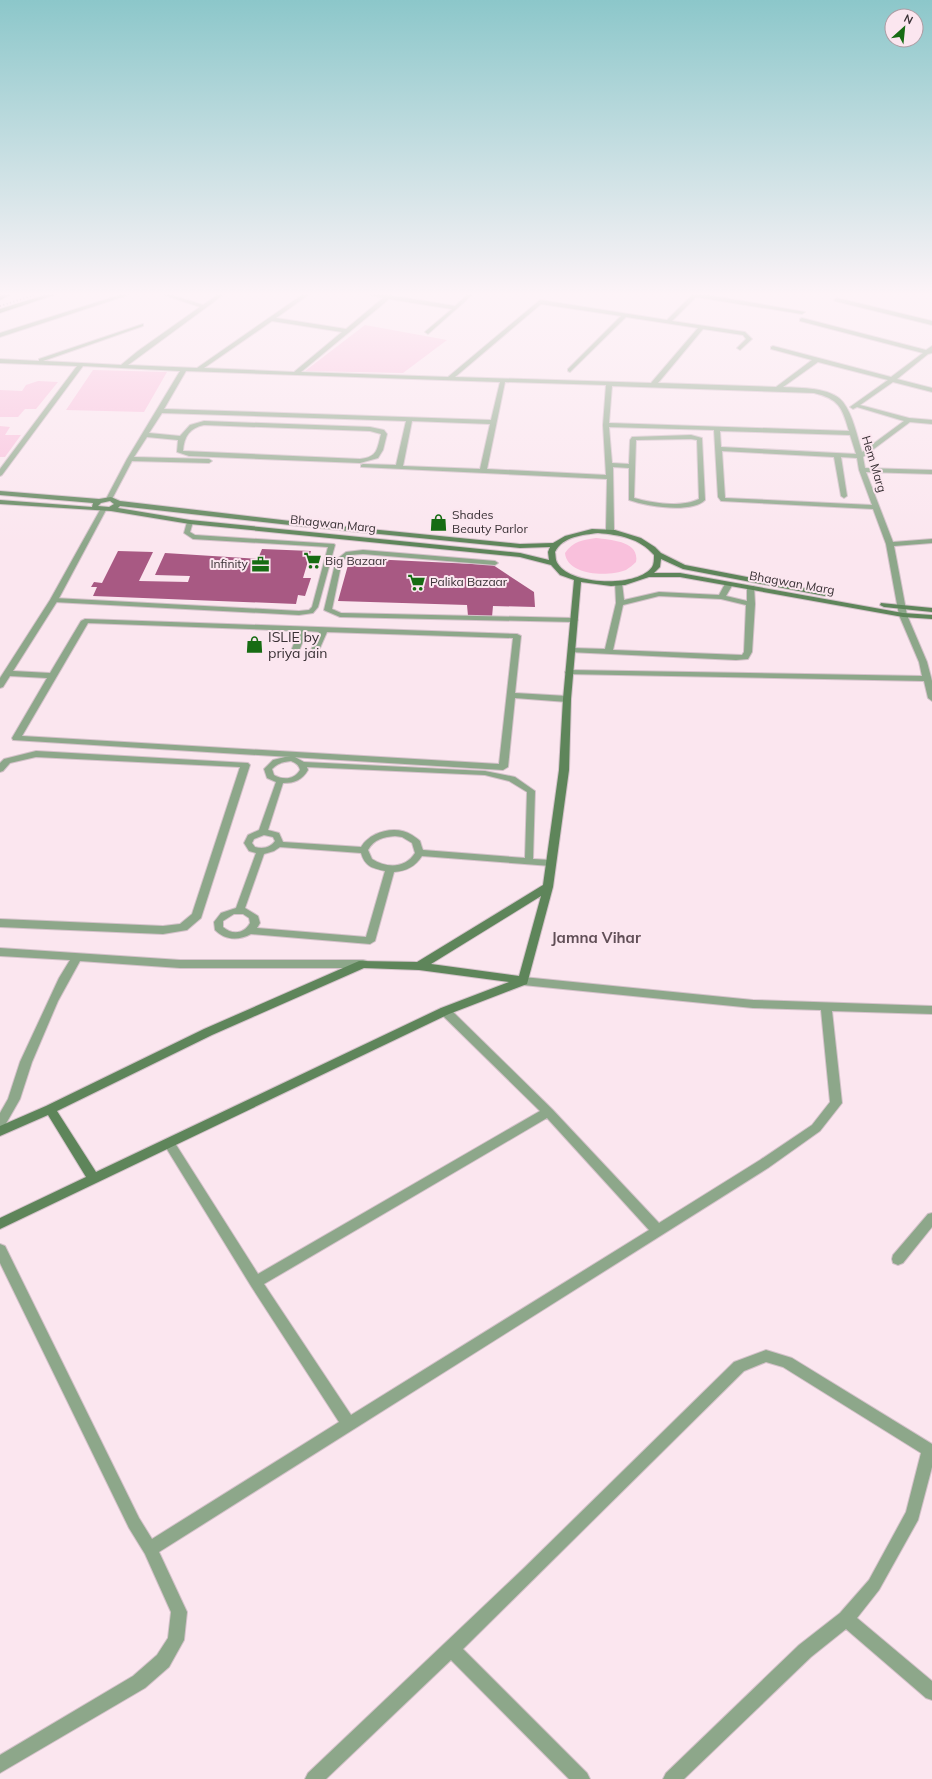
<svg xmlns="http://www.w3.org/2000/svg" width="932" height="1779" font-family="Mulish,sans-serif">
<rect width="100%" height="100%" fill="#fbe6ef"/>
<path fill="#f9c0dc" d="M 365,325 L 447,340 L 403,373 L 305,371 Z
M 93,370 L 167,372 L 144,412 L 66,410 Z
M 38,381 L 58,382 L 36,409 L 25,409 L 18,417 L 0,417 L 0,390 L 22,391 L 26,385 Z
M 0,426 L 10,427 L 5,435 L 21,435 L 5,457 L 0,457 Z
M 596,538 C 611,540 640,541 636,562 C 633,565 629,568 626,570 C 609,577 567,576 565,553 C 573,541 583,540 596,538 Z"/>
<path fill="#a85983" d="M 262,549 L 311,551 L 303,578 L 311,578 L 305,596 L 298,595 L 296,604 L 93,596 L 97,587 L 91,587 L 94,582 L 102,583 L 118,551 L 153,552 L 139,581 L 188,582 L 190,576 L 155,575 L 165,553 L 258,559 Z
M 350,558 L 493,565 L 534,592 L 535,607 L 493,606 L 492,617 L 468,616 L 467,605 L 338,601 Z"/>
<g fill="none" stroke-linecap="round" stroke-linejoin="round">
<defs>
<path id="lane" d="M 190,520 L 193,522 L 190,532 L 195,535 L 334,544 L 335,545 L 318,607 L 313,613 L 299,615 L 54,602 L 51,600 L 54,598 L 299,611 L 309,610 L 312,607 L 328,547 L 193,539 L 184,533 L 187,522 Z
M 363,550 L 495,561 L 498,563 L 495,565 L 363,554 L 350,555 L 342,561 L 332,609 L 341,613 L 574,618 L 578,620 L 574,622 L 340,617 L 326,611 L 324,610 L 336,560 L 346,552 Z
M 285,757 L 295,757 L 304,762 L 485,771 L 515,777 L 535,791 L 533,859 L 551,860 L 555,863 L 551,866 L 422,856 C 415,867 406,871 394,872 L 375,941 L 370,944 L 251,934 C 238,941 225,940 215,930 L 214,922 L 221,913 L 236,908 L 256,853 L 249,851 L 244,843 L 248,835 L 259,830 L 276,782 L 267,778 L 264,769 L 273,760 ZM 291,761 C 296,763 299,765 300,770 C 294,780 283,780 274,775 L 272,769 C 278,763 283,762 291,761 ZM 307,767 L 485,775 L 509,781 L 527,792 L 525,858 L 423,850 C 422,848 421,844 420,841 C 418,839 415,837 412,835 C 396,825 371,831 361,847 L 283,842 L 279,833 L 268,830 L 283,783 C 295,783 302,780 308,770 ZM 264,835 L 273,837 L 275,841 C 270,848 263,849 255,847 L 252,843 L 254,839 ZM 395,836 L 402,837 L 412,843 L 415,853 C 405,869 386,868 372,859 L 368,850 C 374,839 384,837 395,836 ZM 280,847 L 361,853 C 365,866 371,868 385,871 L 366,937 L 257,928 L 260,923 L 258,916 L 245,908 L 264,854 L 274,851 ZM 234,914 L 243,914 L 249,918 L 250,923 C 244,934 232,935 223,927 L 223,921 Z"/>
<path id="street" d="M 120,295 L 128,295 L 0,337 L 0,333 Z
M 164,295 L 172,295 L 203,305 L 217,295 L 223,295 L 128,365 L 197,368 L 302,295 L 308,295 L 276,318 L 346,329 L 383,298 L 371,295 L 388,295 L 455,306 L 467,295 L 472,295 L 428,334 L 425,332 L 426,331 L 452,309 L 389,299 L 301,372 L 448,377 L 540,300 L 667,320 L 692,295 L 708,295 L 805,312 L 802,314 L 696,297 L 672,321 L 745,332 L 752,339 L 740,350 L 737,348 L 746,339 L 743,335 L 703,329 L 658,383 L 776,387 L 812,360 L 771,349 L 771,347 L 773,346 L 891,377 L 923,353 L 800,321 L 800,319 L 802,318 L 926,350 L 932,346 L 932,353 L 928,354 L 897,379 L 932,388 L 932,392 L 893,382 L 860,405 L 909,418 L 932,420 L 932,424 L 910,422 L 863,457 L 865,468 L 932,470 L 932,474 L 866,472 L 893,542 L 932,539 L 932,543 L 894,546 L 907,615 L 927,662 L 932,681 L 932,701 L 928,698 L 924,681 L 566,674 L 565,672 L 569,670 L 922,676 L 919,662 L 899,615 L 886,544 L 873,509 L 721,501 L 718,497 L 714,430 L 609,427 L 612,463 L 629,464 L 630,440 L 632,437 L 691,435 L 702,438 L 705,500 C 691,514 646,506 629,500 L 629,468 L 613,467 L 614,531 L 610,533 L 606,531 L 607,479 L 361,467 L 361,465 L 363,464 L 396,465 L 406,421 L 162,413 L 149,433 L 180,436 L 190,425 L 204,421 L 370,427 L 384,430 L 387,434 L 383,450 L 378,458 L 360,463 L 189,456 L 177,452 L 178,440 L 147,437 L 134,457 L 209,459 L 212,461 L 209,463 L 132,461 L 112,499 L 109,501 L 106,499 L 127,459 L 180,371 L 83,366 L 2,475 L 0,476 L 0,469 L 77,366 L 0,363 L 0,359 L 39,361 L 39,359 L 143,324 L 143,326 L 43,361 L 121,365 L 138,351 L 200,307 ZM 541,304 L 621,316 L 568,369 L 568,371 L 570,372 L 626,317 L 698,328 L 651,383 L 455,377 ZM 272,321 L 342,332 L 294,372 L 204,368 ZM 818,362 L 888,380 L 850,407 L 853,409 L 857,407 L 904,421 L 862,452 C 857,436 853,415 843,402 C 831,387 800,388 783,387 ZM 186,371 L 500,382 L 491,420 L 164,409 ZM 505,382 L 606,385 L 603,425 L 606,475 L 487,469 ZM 612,386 L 814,393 C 839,399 842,407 849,431 L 609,423 ZM 412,421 L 490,424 L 480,469 L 403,466 ZM 204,425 L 370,431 L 381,434 C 377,449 378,457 360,459 L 183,451 C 184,436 190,428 204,425 ZM 720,431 L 850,435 L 856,454 L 721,447 ZM 691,439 L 697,440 L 699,499 C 681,508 652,503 634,498 L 636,440 ZM 722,451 L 834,457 L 841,496 L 844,498 L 847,496 L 841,457 L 857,458 L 859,470 L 872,505 L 725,498 Z
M 837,298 L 932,321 L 932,325 L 835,301 L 834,300 Z
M 103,508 L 106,510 L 58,600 L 13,671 L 50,673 L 81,621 L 85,619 L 517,634 L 521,636 L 515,693 L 567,696 L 571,699 L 567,702 L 515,698 L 508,767 L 503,770 L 13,740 L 12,738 L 47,678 L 10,676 L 3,687 L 0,688 L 0,678 L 50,600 L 100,510 ZM 88,623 L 299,631 L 289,656 L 293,658 L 297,656 L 307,631 L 319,632 L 308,657 L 312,659 L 316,657 L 327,632 L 513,638 L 499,764 L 22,736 Z
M 615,581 L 621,581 L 622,583 L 624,600 L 659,592 L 719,595 L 726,582 L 729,582 L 733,584 L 726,596 L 747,601 L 747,588 L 748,586 L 754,586 L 755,604 L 752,652 L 748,659 L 736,660 L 569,652 L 568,650 L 572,648 L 605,649 L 616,603 ZM 659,596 L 721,599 L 746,605 L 744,652 L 742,655 L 613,650 L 623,605 Z
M 36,751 L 248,763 L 250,765 L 201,918 L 187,930 L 163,934 L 0,927 L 0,919 L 163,926 L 180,924 L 192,914 L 240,767 L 36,757 L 10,763 L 3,771 L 0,772 L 0,763 L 4,759 Z
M 0,948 L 180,960 L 363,960 L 367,961 L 368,964 L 367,967 L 363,968 L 180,968 L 80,961 L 58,1001 L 32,1062 L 20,1099 L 4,1127 L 0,1129 L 0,1113 L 8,1099 L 20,1062 L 59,978 L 70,960 L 0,956 Z
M 523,977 L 753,1000 L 932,1006 L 932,1014 L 832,1011 L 842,1103 L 820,1131 L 768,1168 L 159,1552 L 187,1612 L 184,1640 L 169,1667 L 145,1688 L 0,1773 L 0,1755 L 133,1676 L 157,1655 L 168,1638 L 171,1612 L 145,1554 L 129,1528 L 0,1263 L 0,1244 L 5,1246 L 139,1518 L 152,1539 L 339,1422 L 251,1286 L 165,1146 L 163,1143 L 165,1140 L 169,1138 L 173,1140 L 258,1274 L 540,1111 L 441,1014 L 440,1011 L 441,1008 L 449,1008 L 552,1109 L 659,1223 L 760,1160 L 812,1125 L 830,1102 L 821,1010 L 753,1008 L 523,985 L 519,984 L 518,981 L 519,978 ZM 547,1118 L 649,1230 L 351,1415 L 264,1284 Z
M 932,1213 L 932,1227 L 903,1263 L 898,1265 L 893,1263 L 892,1259 L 893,1255 L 928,1214 Z
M 766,1350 L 792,1358 L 932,1444 L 932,1467 L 918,1520 L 879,1590 L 857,1618 L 932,1681 L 932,1700 L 926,1698 L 846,1629 L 811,1657 L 684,1779 L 663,1779 L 666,1773 L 799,1645 L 840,1613 L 869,1580 L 906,1512 L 921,1453 L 783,1367 L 766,1362 L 744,1371 L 463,1649 L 587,1773 L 590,1779 L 569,1779 L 451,1660 L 326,1779 L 305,1779 L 308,1773 L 523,1569 L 734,1362 Z"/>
<path id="secondary" d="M 2,295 L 10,295 L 0,300 L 0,296 Z
M 45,295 L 54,295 L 0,313 L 0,309 Z
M 0,491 L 99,499 L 111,497 L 120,501 L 299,522 L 520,544 L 553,543 L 565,536 L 592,529 L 615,530 L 641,538 L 655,547 L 661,553 L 685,565 L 825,592 L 829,594 L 825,596 L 683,569 L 661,559 L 660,567 L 654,573 L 680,573 L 903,613 L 932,615 L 932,619 L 903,617 L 680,577 L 649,577 L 625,585 L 611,586 L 581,582 L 571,699 L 569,770 L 553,887 L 527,984 L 449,1014 L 0,1229 L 0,1218 L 86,1177 L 48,1115 L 0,1136 L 0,1126 L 46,1106 L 204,1029 L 359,961 L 417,962 L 543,885 L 559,770 L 563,699 L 574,580 L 560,575 L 551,565 L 520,557 L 190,524 L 111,511 L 0,504 L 0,500 L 92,507 L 93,503 L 0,495 ZM 110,501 L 114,504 L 109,507 L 98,506 L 101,503 ZM 120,506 L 299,526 L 520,548 L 550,547 L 548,552 L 549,560 L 520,553 L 190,520 L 118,508 ZM 598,533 C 620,535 639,538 654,555 C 654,559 654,564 652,567 C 637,588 571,585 558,564 C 555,560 556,556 555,552 C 563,536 583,535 598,533 ZM 541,896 L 519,976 L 431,964 ZM 364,968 L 419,970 L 509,982 L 441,1008 L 96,1172 L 57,1111 L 212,1035 Z
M 881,603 L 932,608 L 932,612 L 884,607 L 880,605 Z"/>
</defs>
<use href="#lane" stroke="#d4c2ca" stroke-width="2"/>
<use href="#street" stroke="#d4c2ca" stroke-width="2"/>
<use href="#secondary" stroke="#d4c2ca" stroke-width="2"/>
<use href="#lane" fill="#8da78a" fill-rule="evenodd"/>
<use href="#street" fill="#8da78a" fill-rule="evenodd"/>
<use href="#secondary" fill="#5e855a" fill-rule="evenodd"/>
<path stroke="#8a7c82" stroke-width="2" stroke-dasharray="1 2.5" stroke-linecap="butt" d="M 0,306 L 35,295"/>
</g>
<linearGradient id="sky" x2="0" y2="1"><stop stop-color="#8cc7ca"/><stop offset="0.54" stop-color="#fdf4f8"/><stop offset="1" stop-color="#fdf4f8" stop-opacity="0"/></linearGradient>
<rect width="932" height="544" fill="url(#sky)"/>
<defs>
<symbol id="shop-bare" viewBox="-9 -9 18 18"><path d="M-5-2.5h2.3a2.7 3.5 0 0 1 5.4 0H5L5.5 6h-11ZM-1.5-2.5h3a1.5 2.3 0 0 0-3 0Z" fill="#176c13" stroke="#fbe6ef" stroke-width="2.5" paint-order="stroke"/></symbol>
<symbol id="supermarket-bare" viewBox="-9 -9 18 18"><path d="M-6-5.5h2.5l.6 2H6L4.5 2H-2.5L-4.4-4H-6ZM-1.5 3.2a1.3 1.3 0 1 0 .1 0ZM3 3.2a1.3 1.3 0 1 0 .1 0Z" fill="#176c13" stroke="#fbe6ef" stroke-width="2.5" paint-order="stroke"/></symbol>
<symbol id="office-bare" viewBox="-9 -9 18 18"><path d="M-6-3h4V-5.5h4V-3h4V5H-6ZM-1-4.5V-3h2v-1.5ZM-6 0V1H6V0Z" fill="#176c13" stroke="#fbe6ef" stroke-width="2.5" paint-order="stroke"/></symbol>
</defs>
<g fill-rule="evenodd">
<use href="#shop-bare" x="426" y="510" width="25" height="25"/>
<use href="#supermarket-bare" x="300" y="548" width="25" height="25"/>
<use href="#office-bare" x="248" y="552" width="25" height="25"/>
<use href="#supermarket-bare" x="404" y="570" width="25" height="25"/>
<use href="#shop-bare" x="242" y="632" width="25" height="25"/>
</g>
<g text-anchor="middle" stroke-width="4" stroke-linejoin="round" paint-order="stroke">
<g font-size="12" fill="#383034" stroke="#fbe6ef">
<text transform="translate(874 464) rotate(73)" y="4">Hem Marg</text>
<text transform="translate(333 524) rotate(6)" y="4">Bhagwan Marg</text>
<text transform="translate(792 583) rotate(10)" y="4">Bhagwan Marg</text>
</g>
<g font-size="12" fill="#383034" stroke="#fbe6ef" text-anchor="start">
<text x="452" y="519">Shades<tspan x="452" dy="14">Beauty Parlor</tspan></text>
<text x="325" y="565">Big Bazaar</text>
<text x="248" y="568" text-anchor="end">Infinity</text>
<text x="430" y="586">Palika Bazaar</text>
</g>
<g font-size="14" fill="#383034" stroke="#fbe6ef" text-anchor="start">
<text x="268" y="642">ISLIE by<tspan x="268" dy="16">priya jain</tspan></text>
</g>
<g font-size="15" font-weight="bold" fill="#614f57" stroke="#fbe6ef">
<text x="596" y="943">Jamna Vihar</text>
</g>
</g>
<g transform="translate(904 28) rotate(27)"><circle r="19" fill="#fbe6ef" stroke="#ad9da4"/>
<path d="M0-3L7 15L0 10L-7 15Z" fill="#176c13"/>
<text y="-6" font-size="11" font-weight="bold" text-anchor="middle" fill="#383034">N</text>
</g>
</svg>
